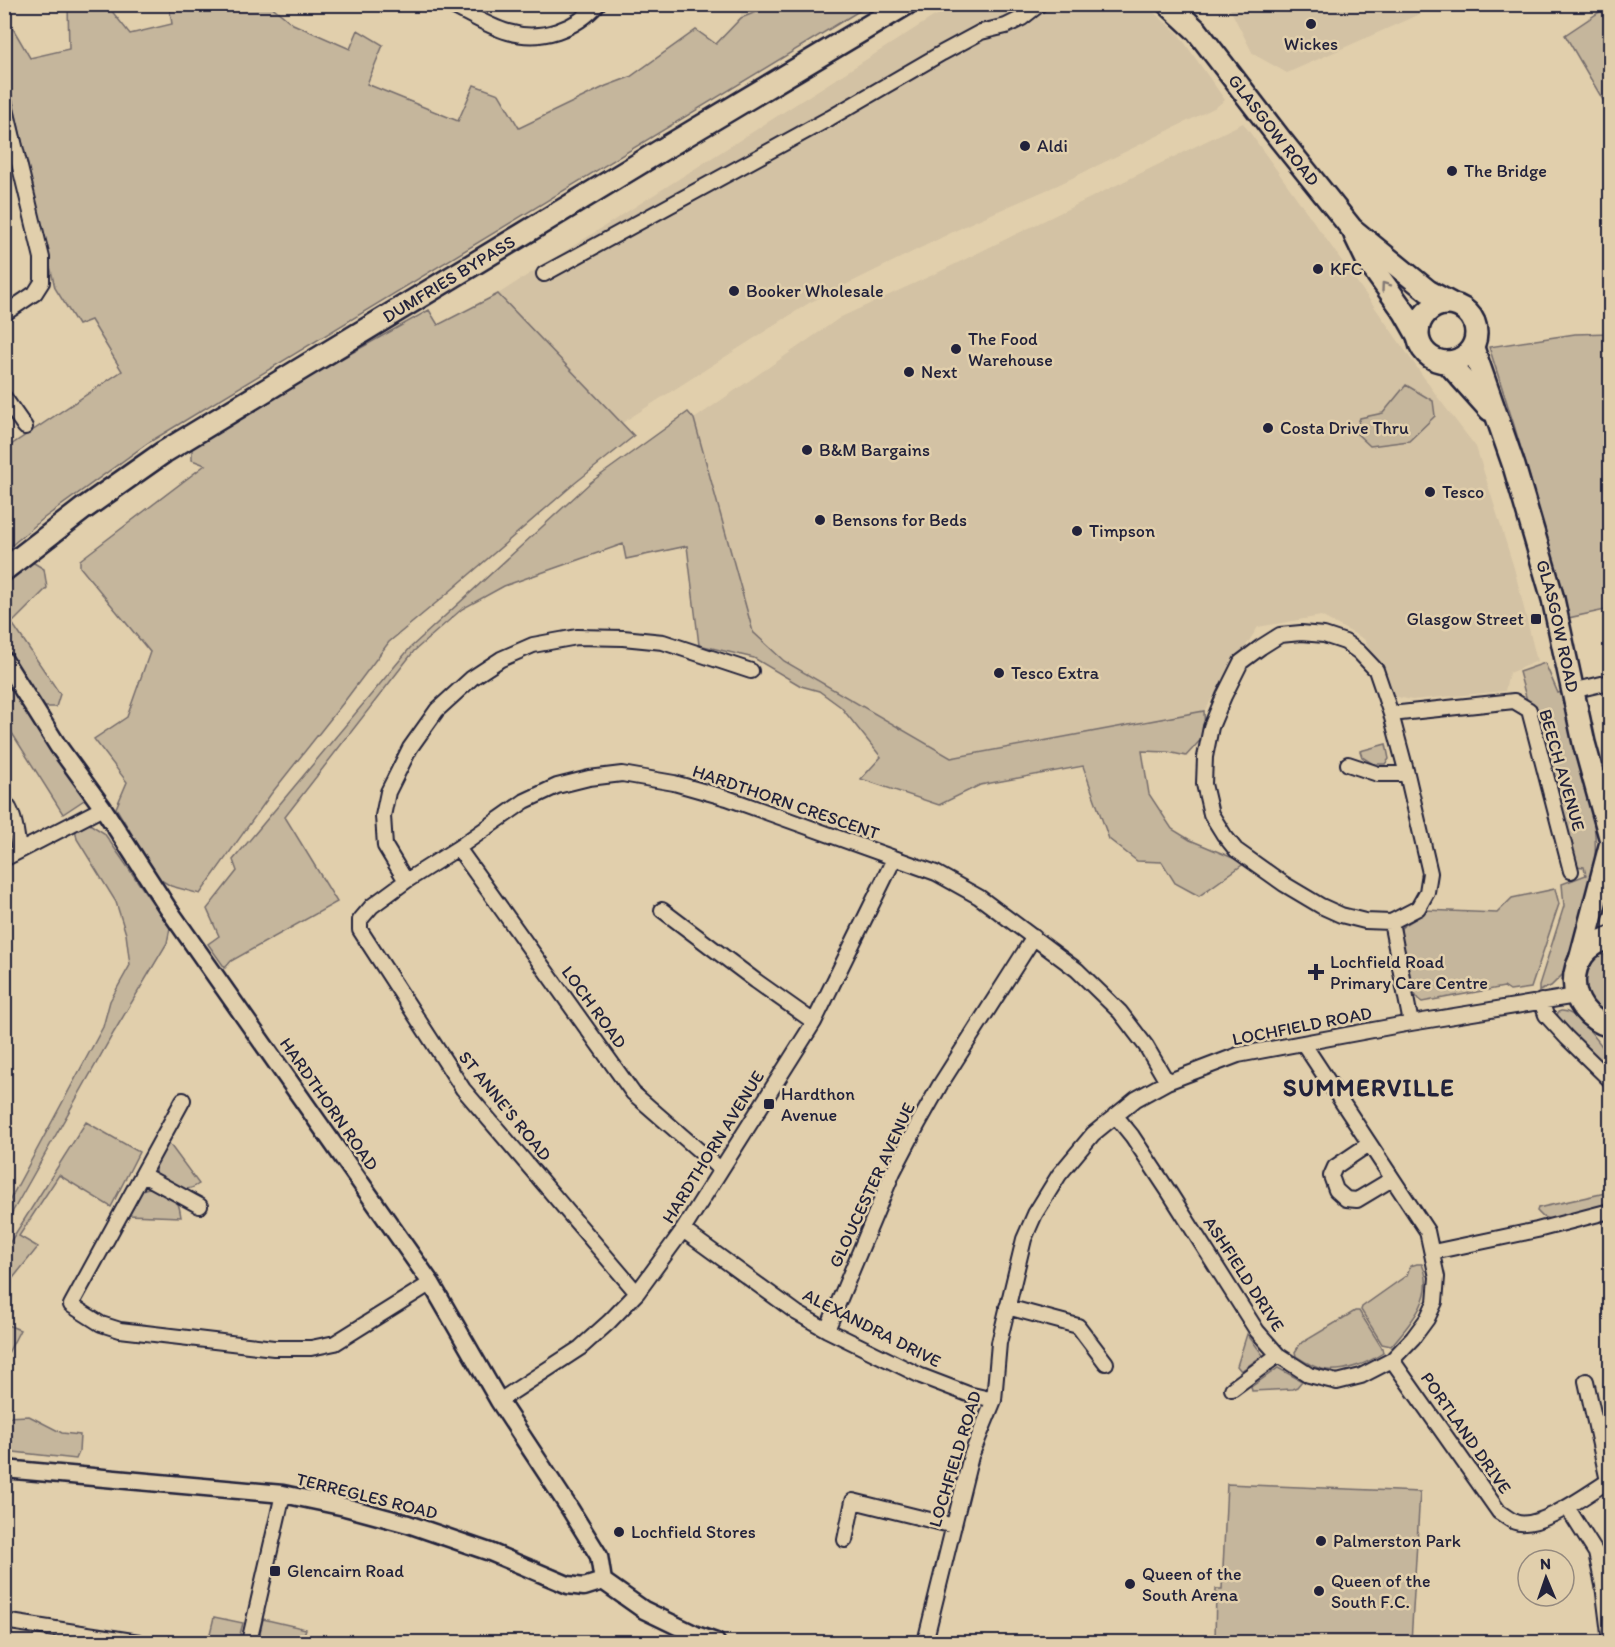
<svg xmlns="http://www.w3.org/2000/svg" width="1615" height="1647" font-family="Itim,sans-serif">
<rect width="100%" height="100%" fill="#e1cfac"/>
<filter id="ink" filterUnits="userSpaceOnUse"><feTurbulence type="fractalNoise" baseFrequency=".0167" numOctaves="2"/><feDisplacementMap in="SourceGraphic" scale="12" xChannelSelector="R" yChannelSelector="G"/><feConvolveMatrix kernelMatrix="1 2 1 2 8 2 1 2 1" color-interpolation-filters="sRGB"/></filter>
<g filter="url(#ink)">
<path fill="#d3c2a4" d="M 741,4 L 774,5 L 741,18 Z
M 960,5 L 1145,5 L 1177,32 L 1225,100 L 1216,107 L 1060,184 L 973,222 L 809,303 L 622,423 L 498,294 L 933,17 Z
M 1228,5 L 1440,5 L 1287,73 L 1253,54 Z
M 1243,123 L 1369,299 L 1439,399 L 1476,447 L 1514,568 L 1537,661 L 1509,673 L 1505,691 L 1412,700 L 1393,696 L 1364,639 L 1321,616 L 1258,627 L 1204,711 L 951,758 L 784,661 L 753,632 L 694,419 L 841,317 L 937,273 Z"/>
<path fill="#c5b69c" stroke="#746c6c" stroke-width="1.5" d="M 68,5 L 107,5 L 130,34 L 172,24 L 169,5 L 270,5 L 293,24 L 350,49 L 358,30 L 383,45 L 367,84 L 458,121 L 474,85 L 499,94 L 519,128 L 606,86 L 630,77 L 696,30 L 716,44 L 741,18 L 774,5 L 869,5 L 148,443 L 44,518 L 5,551 L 5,449 L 122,371 L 91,320 L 78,325 L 55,288 L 5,66 L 4,13 L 30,58 L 69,49 Z
M 1610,5 L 1610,112 L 1565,35 Z
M 498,294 L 634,436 L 575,483 L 448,593 L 389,642 L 344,702 L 271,794 L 200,894 L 171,886 L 159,879 L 116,808 L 127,782 L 94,739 L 127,717 L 150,652 L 80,567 L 80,560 L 205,465 L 192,460 L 192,446 L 215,429 L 429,310 L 438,325 Z
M 1610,333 L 1610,609 L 1568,618 L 1544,538 L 1532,485 L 1513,422 L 1489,347 L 1575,334 Z
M 1406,385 L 1433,401 L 1435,416 L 1409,441 L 1370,446 L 1355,432 L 1360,418 L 1383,413 Z
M 688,412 L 694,419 L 753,632 L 784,661 L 951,758 L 1204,711 L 1205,735 L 1186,756 L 1168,752 L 1142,751 L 1149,794 L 1172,829 L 1190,840 L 1245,863 L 1199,896 L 1175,883 L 1162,862 L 1137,861 L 1109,839 L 1083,766 L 980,785 L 939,805 L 861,779 L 881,757 L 841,707 L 819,691 L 801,686 L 754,658 L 699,645 L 687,546 L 626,559 L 623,544 L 504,586 L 462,609 L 414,651 L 285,817 L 337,902 L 231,961 L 225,968 L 208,944 L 219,936 L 207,909 L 237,871 L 233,860 L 410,648 L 591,482 Z
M 29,560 L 44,569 L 47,588 L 12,623 L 60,694 L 56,707 L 44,707 L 5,645 L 4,582 Z
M 1545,663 L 1558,693 L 1562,692 L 1591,802 C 1596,828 1597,856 1592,882 L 1563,974 L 1551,986 L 1539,991 L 1539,985 L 1564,906 L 1562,884 L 1586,875 L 1584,867 L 1575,866 L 1572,860 L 1519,672 Z
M 4,676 L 90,796 L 63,814 L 5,722 Z
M 1386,744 L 1389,759 L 1385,764 L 1373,764 L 1362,757 L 1360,751 Z
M 88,823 L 104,833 L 170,928 L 167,943 L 114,1032 L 5,1225 L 5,1209 L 103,1027 L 110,1001 L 130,965 L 126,934 L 116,902 L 77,839 L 75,828 Z
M 1555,889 L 1559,904 L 1531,988 L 1510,991 L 1504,987 L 1422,1002 L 1418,999 L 1414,993 L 1401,934 L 1401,928 C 1409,921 1419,919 1425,910 L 1497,913 L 1512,898 Z
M 1610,949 L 1610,1018 L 1600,1014 L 1584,996 L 1583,973 L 1596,954 Z
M 1561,1011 C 1578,1010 1600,1044 1610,1057 L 1603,1064 L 1557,1018 L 1558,1012 Z
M 86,1122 L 139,1152 L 111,1207 L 59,1175 L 19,1236 L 38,1247 L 5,1288 L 5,1250 Z
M 168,1142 L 199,1184 C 181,1196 171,1184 156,1174 L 155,1166 Z
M 149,1188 C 157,1189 172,1196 177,1202 C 180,1207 180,1212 181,1217 L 128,1215 L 141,1190 Z
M 1610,1192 L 1610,1206 L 1553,1220 L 1543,1217 L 1537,1211 L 1538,1208 Z
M 1417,1264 L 1422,1264 C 1437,1296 1410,1324 1391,1346 L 1382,1344 L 1361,1310 L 1362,1307 L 1407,1275 L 1410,1266 Z
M 1355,1311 L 1359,1311 L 1382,1348 L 1383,1353 C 1368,1363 1345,1372 1327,1370 C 1316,1369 1305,1362 1296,1356 L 1295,1352 L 1300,1344 Z
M 5,1324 L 20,1330 L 8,1353 L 5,1356 Z
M 1247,1334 L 1263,1355 L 1241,1371 L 1237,1366 Z
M 1278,1368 L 1302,1381 L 1297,1387 L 1292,1389 L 1252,1391 L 1251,1387 Z
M 29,1416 L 62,1433 L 80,1435 L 79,1452 L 76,1459 L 5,1451 L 5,1417 Z
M 1227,1484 L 1420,1492 L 1411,1642 L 1215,1642 L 1216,1589 L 1222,1589 Z
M 214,1617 L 243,1623 L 238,1642 L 208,1642 Z
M 263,1619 L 306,1629 L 301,1642 L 258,1642 Z"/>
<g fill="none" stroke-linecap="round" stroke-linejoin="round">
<defs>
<path id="minor" d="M 448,4 C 468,13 487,26 508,32 C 541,42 576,29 598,4
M 4,101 L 42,258 L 42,282 L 35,293 L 4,314
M 544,274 L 830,118 L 942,53 L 981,32 L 1006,26 L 1022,18 L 1040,4
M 4,397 L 25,427
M 1572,691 L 1610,682
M 1391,714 L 1514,701 L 1529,710 L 1571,871
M 1348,764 L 1378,774 L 1407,774
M 4,802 C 15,811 17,837 19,851
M 458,848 L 633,1093 L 720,1169
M 4,859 L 103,808
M 406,881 L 385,846 L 383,816 L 388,792 L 410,748 L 437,710 L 472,678 L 501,659 L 533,645 L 577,637 L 623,638 L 663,642 L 751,671
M 662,910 L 756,981 L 814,1022
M 1391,922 L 1365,921 L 1341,915 L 1321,906 L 1284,884 L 1236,850 L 1224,835 L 1211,814 L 1204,784 L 1205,757 L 1211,727 L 1224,696 L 1241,662 L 1261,647 L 1280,635 L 1301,633 L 1324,635 L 1345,642 L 1359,652 L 1376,670 L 1391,714 L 1407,774 L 1430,873 L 1427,892 L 1418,908 L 1391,922 L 1411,1023
M 1541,1001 L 1546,1015 L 1567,1038 L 1610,1080
M 183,1100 L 71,1305 L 101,1324 L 120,1330 L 274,1348 L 311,1348 L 335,1343 L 431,1283
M 1115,1115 L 1132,1136 L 1169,1192 L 1257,1331 L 1278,1355 L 1309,1375 L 1337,1382 L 1361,1376 L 1392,1360 L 1413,1338 L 1427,1319 L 1435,1302 L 1437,1277 L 1427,1231 L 1303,1043
M 1369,1144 L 1335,1167 L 1331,1176 L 1336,1190 L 1346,1199 L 1357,1200 L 1392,1179
M 143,1175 L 200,1206
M 683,1230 L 797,1313 L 827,1330 L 921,1376 L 968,1394 L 994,1400
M 1433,1252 L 1537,1230 L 1610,1211
M 637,1293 L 463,1089 L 360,930 L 360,920 L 372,906 L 406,881 L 458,848 L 525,801 L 557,786 L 589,778 L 622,774 L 674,783 L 727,798 L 936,873 L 979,897 L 1077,970 L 1120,1012 L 1146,1046 L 1167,1082
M 1007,1307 L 1078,1326 L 1106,1363
M 827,1330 L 893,1172 L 918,1124 L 940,1085 L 1034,937
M 1392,1360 L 1499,1512 C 1504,1515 1510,1520 1515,1522 C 1539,1531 1590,1492 1610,1480
M 1586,1381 L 1608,1481
M 1232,1389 L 1278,1355
M 499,1401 L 580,1348 L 609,1322 L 637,1293 L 683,1230 L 814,1022 L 894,859
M 1567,1507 L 1596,1553 L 1603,1585 L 1610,1642
M 845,1540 L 853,1501 L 954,1526
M 4,1621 L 139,1642
M 249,1642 L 283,1494
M 925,1642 L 971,1456 L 994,1400 L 999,1343 L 1024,1239 L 1035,1214 L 1059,1175 L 1093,1134 L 1136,1099 L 1167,1082 L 1238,1055 L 1411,1023 L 1576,996"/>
<path id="tertiary" d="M 4,660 L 58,746 L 103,808 L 167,907 L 431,1283 L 499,1401 L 570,1509 L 599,1556 L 603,1581
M 4,1469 L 283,1494 L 345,1507 L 408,1524 L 490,1552 L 568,1585 L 584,1587 L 603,1581
M 603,1581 L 644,1610 L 696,1635 L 716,1642"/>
<g id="primary">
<path id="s1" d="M 1168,4 L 1197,31 L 1280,139 L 1352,229 L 1428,291 L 1450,303"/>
<path d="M 1355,235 L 1367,260 L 1405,313 L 1417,334"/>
<circle cx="1447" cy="333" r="29"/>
<path id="s2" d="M 1473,348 L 1514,466 L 1553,599 L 1584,743 L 1610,837"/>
<path d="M 1447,362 L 1490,410"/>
<path d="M 1610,938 C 1562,950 1563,1013 1610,1026"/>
<path d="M 1580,960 L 1610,846"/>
</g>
<g id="trunk">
<path id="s3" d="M 4,570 L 83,509 L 164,452 L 660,151 L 906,4"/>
</g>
</defs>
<use href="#minor" stroke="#22223b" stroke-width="18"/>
<use href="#tertiary" stroke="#22223b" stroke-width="21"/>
<use href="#primary" stroke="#22223b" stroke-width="26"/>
<use href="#trunk" stroke="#22223b" stroke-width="26"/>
<use href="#minor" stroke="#e1cfac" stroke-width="14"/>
<use href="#tertiary" stroke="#e1cfac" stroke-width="16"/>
<use href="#primary" stroke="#e1cfac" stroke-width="21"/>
<use href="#trunk" stroke="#e1cfac" stroke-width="21"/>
</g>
<defs><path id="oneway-chevron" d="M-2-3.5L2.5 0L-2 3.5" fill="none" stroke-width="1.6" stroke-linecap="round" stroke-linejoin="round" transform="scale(1.5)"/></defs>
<use stroke="#827874" href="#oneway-chevron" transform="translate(1385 286) rotate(-126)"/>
</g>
<g fill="#22223b" stroke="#e1cfac" stroke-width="2">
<circle cx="1311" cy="24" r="6"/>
<circle cx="1025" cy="146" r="6"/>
<circle cx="1452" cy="171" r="6"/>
<circle cx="1318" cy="269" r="6"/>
<circle cx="734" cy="291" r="6"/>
<circle cx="956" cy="349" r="6"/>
<circle cx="909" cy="372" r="6"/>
<circle cx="1268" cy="428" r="6"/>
<circle cx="807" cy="450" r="6"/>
<circle cx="1430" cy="492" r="6"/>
<circle cx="820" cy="520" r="6"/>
<circle cx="1077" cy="531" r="6"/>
<rect x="1530" y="613" width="12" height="12" rx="3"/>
<circle cx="999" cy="673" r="6"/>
<path d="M1313 963h6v6h6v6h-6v6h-6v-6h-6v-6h6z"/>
<rect x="763" y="1098" width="12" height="12" rx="3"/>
<circle cx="619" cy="1532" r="6"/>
<circle cx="1321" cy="1541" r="6"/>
<rect x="269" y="1565" width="12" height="12" rx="3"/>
<circle cx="1130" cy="1584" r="6"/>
<circle cx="1319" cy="1591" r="6"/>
</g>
<g text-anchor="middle" stroke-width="5" stroke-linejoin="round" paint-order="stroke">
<g font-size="18" fill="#22223b" stroke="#e1cfac" text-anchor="start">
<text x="1311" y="50" text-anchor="middle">Wickes</text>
<text x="1037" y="152">Aldi</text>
<text x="1464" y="177">The Bridge</text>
<text x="1330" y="275">KFC</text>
<text x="746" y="297">Booker Wholesale</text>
<text x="968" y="345">The Food<tspan x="968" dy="21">Warehouse</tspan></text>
<text x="921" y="378">Next</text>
<text x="1280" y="434">Costa Drive Thru</text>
<text x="819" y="456">B&amp;M Bargains</text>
<text x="1442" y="498">Tesco</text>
<text x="832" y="526">Bensons for Beds</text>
<text x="1089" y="537">Timpson</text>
<text x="1524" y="625" text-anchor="end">Glasgow Street</text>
<text x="1011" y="679">Tesco Extra</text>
<text x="1330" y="968">Lochfield Road<tspan x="1330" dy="21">Primary Care Centre</tspan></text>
<text x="781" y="1100">Hardthon<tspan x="781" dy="21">Avenue</tspan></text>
<text x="631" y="1538">Lochfield Stores</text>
<text x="1333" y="1547">Palmerston Park</text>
<text x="287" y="1577">Glencairn Road</text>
<text x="1142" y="1580">Queen of the<tspan x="1142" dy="21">South Arena</tspan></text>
<text x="1331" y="1587">Queen of the<tspan x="1331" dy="21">South F.C.</tspan></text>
</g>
<g font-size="18" fill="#22223b" stroke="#e1cfac">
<text dy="6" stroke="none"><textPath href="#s1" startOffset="165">GLASGOW ROAD</textPath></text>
<text dy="6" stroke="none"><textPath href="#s3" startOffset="532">DUMFRIES BYPASS</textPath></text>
<text dy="6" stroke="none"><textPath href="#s2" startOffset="291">GLASGOW ROAD</textPath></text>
<text transform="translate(1562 770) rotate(74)" y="6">BEECH AVENUE</text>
<text transform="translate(786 802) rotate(19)" y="6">HARDTHORN CRESCENT</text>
<text transform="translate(594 1007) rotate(54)" y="6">LOCH ROAD</text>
<text transform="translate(1302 1026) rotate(-11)" y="6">LOCHFIELD ROAD</text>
<text transform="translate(329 1104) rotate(55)" y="6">HARDTHORN ROAD</text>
<text transform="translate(505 1106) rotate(51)" y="6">ST ANNE'S ROAD</text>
<text transform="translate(713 1147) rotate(-58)" y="6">HARDTHORN AVENUE</text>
<text transform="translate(872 1185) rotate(-65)" y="6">GLOUCESTER AVENUE</text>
<text transform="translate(1244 1274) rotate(57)" y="6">ASHFIELD DRIVE</text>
<text transform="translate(872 1328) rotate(27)" y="6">ALEXANDRA DRIVE</text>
<text transform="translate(1466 1433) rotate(55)" y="6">PORTLAND DRIVE</text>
<text transform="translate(955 1459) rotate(-73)" y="6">LOCHFIELD ROAD</text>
<text transform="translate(367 1496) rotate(14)" y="6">TERREGLES ROAD</text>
</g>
<g font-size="24" font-weight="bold" letter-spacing="1.5" fill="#22223b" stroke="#e1cfac">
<text x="1369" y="1096">SUMMERVILLE</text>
</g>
</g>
<rect width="1615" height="1647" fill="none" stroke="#e1cfac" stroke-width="24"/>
<rect x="12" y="12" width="1591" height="1623" fill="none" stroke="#22223b" stroke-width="2" filter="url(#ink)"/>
<g transform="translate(1546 1578) rotate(358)"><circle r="28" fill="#e1cfac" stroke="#958a7f" stroke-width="1.5"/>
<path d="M0-4.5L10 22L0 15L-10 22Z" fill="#22223b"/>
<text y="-9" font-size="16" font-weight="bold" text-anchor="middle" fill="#22223b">N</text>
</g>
</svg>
